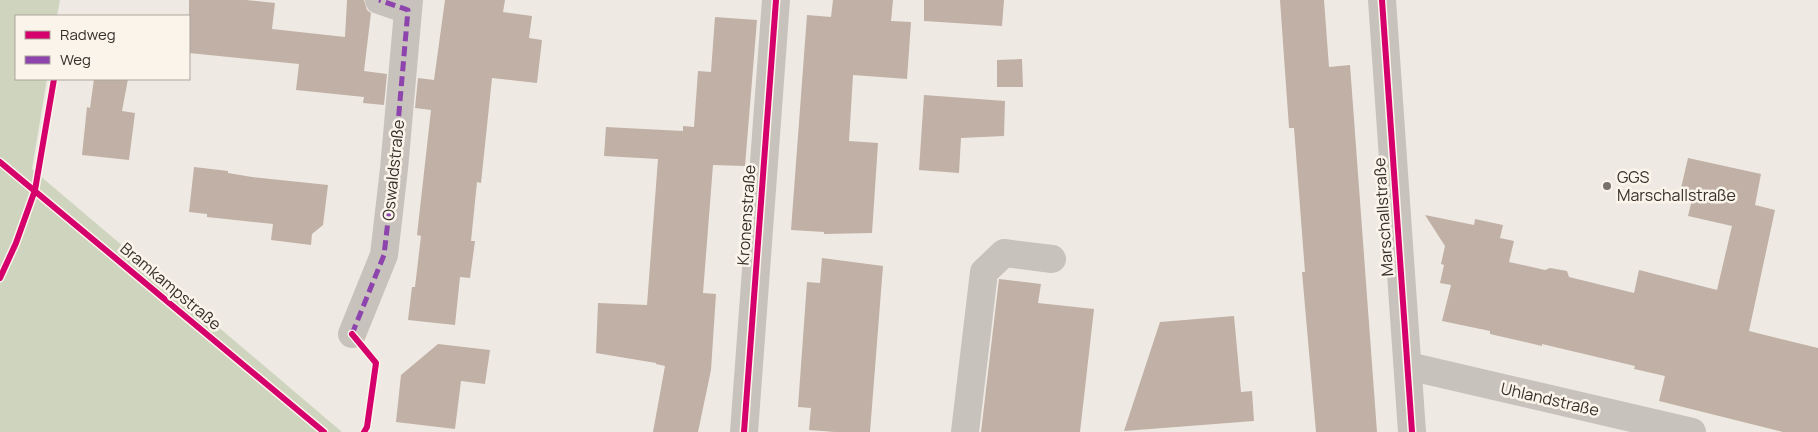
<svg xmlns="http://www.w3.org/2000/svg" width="1818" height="432" font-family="Manrope,sans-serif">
<rect width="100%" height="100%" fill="#eeeae3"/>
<path fill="#ced4bd" d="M 0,0 L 60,0 L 57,16 L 16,16 L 16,79 L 47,79 L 32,169 L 342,432 L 0,432 Z"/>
<path fill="#c1b0a5" d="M 189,0 L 246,0 L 275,3 L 272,29 L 345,37 L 347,0 L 364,0 L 367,10 L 371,13 L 364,71 L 387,74 L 384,105 L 363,103 L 364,97 L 296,90 L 299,64 L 189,53 Z
M 445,0 L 505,0 L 503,12 L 532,16 L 529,38 L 542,40 L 537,83 L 492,78 L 481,183 L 477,182 L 471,241 L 475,241 L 470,278 L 460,277 L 455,325 L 408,320 L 412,287 L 415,287 L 421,236 L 417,235 L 431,110 L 415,108 L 418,78 L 434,80 Z
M 833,0 L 893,0 L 891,21 L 911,22 L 907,79 L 853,75 L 849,141 L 878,143 L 872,233 L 824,234 L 824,232 L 791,230 L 807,15 L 831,17 Z
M 924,0 L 1004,0 L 1002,26 L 924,21 Z
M 1280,0 L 1324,0 L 1329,67 L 1350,65 L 1377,432 L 1316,432 L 1302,272 L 1305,272 L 1294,128 L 1289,128 Z
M 715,17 L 757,20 L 745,166 L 713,165 L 703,293 L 716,294 L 711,370 L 698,432 L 653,432 L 665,366 L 656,364 L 656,363 L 596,353 L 598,303 L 647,305 L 658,159 L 604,156 L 606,127 L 683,131 L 683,126 L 694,127 L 698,71 L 711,72 Z
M 1022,59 L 1023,87 L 997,87 L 997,60 Z
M 94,79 L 128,79 L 122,111 L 135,113 L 129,160 L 82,155 L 87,107 L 90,108 Z
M 924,95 L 1005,101 L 1004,136 L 961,138 L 959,173 L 919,170 Z
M 1688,158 L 1761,174 L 1755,205 L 1775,210 L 1749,331 L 1818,348 L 1818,432 L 1783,432 L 1659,401 L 1665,376 L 1634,369 L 1635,366 L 1542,344 L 1542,346 L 1490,334 L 1490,331 L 1442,321 L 1451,285 L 1440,283 L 1444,265 L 1441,264 L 1445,246 L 1425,215 L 1474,225 L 1475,219 L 1503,225 L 1500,238 L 1514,241 L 1509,262 L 1545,270 L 1550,268 L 1567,271 L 1569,277 L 1634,293 L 1639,270 L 1717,290 L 1732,226 L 1688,216 L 1694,191 L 1681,188 Z
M 194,167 L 228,171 L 228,173 L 252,177 L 328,185 L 323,225 L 312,234 L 311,245 L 271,240 L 273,224 L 207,217 L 207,214 L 189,212 Z
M 822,258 L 883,266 L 870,432 L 835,432 L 809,430 L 811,408 L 798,407 L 807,282 L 820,283 Z
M 999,279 L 1041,284 L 1038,303 L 1094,309 L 1080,432 L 981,432 Z
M 1234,316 L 1241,392 L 1252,391 L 1254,421 L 1124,431 L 1160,322 Z
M 438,344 L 490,350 L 485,384 L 461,381 L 455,429 L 396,422 L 401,375 Z"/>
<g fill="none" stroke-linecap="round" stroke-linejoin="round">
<path stroke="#c7c2bc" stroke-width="28" d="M 379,0 L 408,10
M 1382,0 L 1412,432
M 352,334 L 384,255 L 394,169 L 409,0
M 1408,366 L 1692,432
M 744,432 L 776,0
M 965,432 L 984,272 L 1004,253 L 1052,259"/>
<path stroke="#8e44ad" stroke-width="5" stroke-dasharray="10 5" stroke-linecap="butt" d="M 352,334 L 384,255 L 394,169 L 408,10 L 379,0"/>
<defs>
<path id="cycleway" d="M 1382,0 L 1412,432
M 0,162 L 324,432
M 0,278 L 16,243 L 35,190 L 54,79
M 352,334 L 376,363 L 367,427 L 364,432
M 744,432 L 776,0"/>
</defs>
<use href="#cycleway" stroke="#faf4eb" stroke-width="9"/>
<use href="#cycleway" stroke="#d6006c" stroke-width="6"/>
</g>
<circle fill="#78706b" stroke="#faf4eb" stroke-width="2" cx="1607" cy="186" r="5"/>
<g text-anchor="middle" stroke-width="5" stroke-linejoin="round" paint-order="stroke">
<g font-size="16" fill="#382f2a" stroke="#faf4eb">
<text transform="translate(393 170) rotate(-84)" y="6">Oswaldstraße</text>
<text transform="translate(746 215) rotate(-86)" y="6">Kronenstraße</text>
<text transform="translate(1383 217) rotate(-94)" y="6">Marschallstraße</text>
<text transform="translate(171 286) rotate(40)" y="6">Bramkampstraße</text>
<text transform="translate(1550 399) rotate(13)" y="6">Uhlandstraße</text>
</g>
<g font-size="16" fill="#382f2a" stroke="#faf4eb" text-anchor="start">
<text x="1617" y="183">GGS<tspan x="1617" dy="18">Marschallstraße</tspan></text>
</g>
</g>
<rect x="15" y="15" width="175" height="65" fill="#faf4eb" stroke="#aca59e"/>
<rect x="25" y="31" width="25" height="8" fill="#d6006c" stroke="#aca59e"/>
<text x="60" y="40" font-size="15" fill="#382f2a">Radweg</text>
<rect x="25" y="56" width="25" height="8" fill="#8e44ad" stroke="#aca59e"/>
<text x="60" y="65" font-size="15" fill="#382f2a">Weg</text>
</svg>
